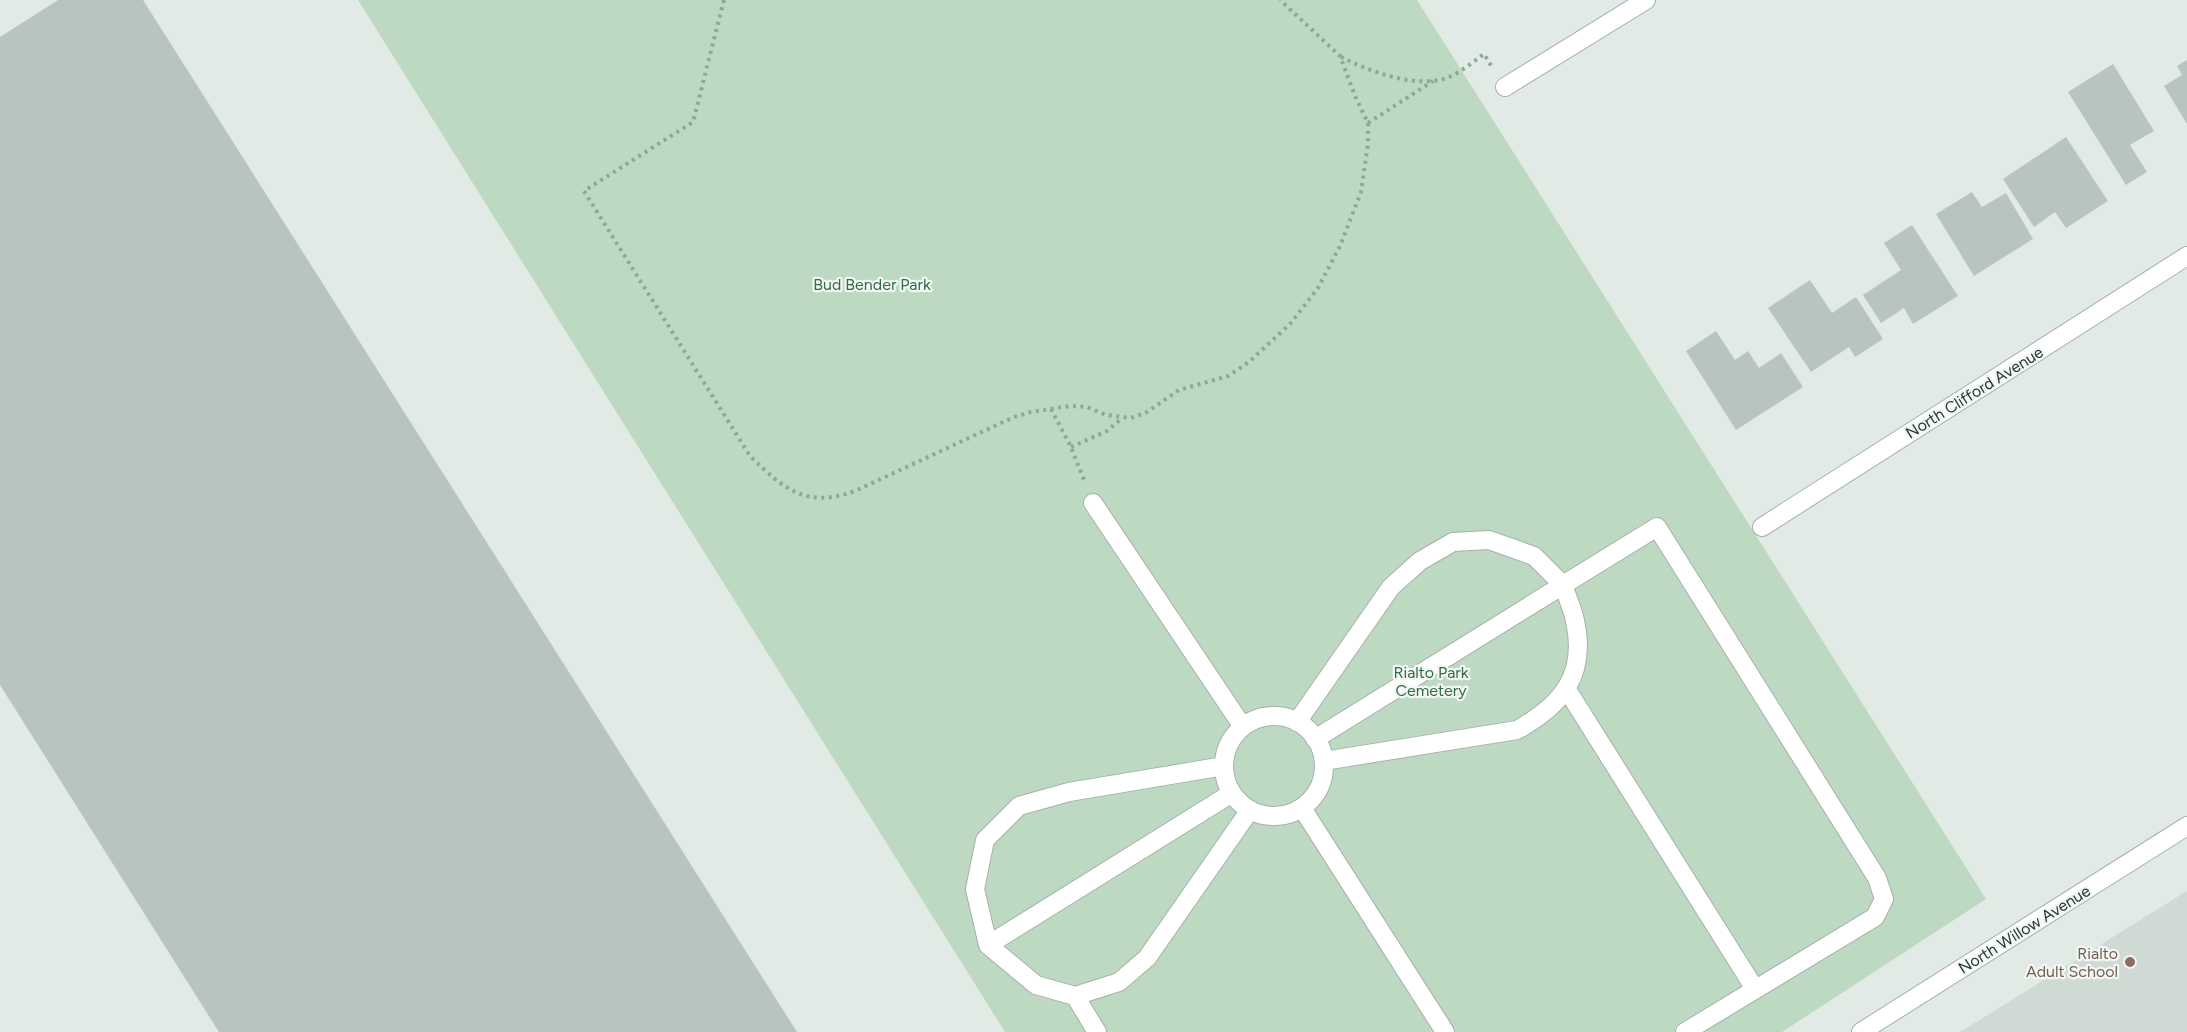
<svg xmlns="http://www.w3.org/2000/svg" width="2187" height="1032" font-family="Figtree,sans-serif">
<rect width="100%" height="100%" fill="#e2eae6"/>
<path fill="#d0dad4" d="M 2187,891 L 2187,1032 L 1960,1032 Z"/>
<path fill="#bdd9c2" d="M 358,0 L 1417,0 L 1986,899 L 1782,1032 L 1005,1032 Z"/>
<path fill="#b7c5be" d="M 58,0 L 143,0 L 797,1032 L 219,1032 L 0,685 L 0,37 Z
M 2187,60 L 2187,124 L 2164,86 L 2182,75 L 2177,66 Z
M 2113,64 L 2154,131 L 2130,145 L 2147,172 L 2126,185 L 2068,92 Z
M 2066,137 L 2108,201 L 2066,228 L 2055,212 L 2034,227 L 2003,179 Z
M 1972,192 L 1982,207 L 2006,193 L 2033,239 L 1974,276 L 1936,214 Z
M 1912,225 L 1958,296 L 1913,324 L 1904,308 L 1881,323 L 1863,295 L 1901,270 L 1884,243 Z
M 1810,280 L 1832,313 L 1856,297 L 1883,339 L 1855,357 L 1849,347 L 1811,372 L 1768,308 Z
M 1716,331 L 1735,360 L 1748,351 L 1759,368 L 1781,353 L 1803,387 L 1736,430 L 1686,351 Z"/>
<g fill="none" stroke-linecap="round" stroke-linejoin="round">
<defs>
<path id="minor" d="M 1505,87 L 1646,0
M 1093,503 L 1243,727
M 1762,527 L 2187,256
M 1566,688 L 1755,989
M1224 766a50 50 0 1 1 100 0a50 50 0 1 1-100 0Z
M 1297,722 L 1391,587 L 1420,561 L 1453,542 L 1489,540 L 1534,556 L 1563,585 L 1657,527 L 1877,878 L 1884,899 L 1875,917 L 1685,1032
M 1315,739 L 1563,585 C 1567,597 1573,609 1575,621 C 1587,675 1562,705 1517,730 L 1324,761
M 1302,808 L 1445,1032
M 988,945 L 1232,793
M 1075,996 L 1119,982 L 1147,958 L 1250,810
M 1097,1032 L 1075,996 L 1036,985 L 988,945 L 975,889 L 985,840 L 1019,806 L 1069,792 L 1224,766
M 1861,1032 L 2187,826"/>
</defs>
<use href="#minor" stroke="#a5b1ac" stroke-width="20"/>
<path stroke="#86aa9b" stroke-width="4" stroke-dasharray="3 4.5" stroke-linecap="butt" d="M 724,0 L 693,122 L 584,191 L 750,456 C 784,489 806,509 855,491 L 1014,417 L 1031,412 L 1070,406 L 1087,407 L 1106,415 L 1131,418 L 1147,412 L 1179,390 L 1228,376 L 1249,362 L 1290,324 L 1318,288 L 1340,246 L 1361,192 L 1368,144 L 1368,123 L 1355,96 L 1340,56 L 1280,0
M 1341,57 C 1369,71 1417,90 1449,77 C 1461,72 1473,62 1484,54 L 1492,67
M 1368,123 L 1433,81
M 1051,409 L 1071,447 L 1084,480
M 1071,447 L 1107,431 L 1122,418"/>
<use href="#minor" stroke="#fff" stroke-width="18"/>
</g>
<circle fill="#8d6e63" stroke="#f2f7f4" stroke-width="2" cx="2130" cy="962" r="6"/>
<g text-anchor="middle" stroke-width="4.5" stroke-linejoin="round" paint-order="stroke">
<g font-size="16" fill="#326c43" stroke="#f2f7f4">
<text x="872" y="290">Bud Bender Park</text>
<text x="1431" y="678">Rialto Park<tspan x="1431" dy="18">Cemetery</tspan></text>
</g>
<g font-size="16" fill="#243931" stroke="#f2f7f4">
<text transform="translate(1974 392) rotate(-32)" y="6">North Clifford Avenue</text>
<text transform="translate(2024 929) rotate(-32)" y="6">North Willow Avenue</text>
</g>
<g font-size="16" fill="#785e54" stroke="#f2f7f4" text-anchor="end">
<text x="2118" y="959">Rialto<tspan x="2118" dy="18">Adult School</tspan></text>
</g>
</g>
</svg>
